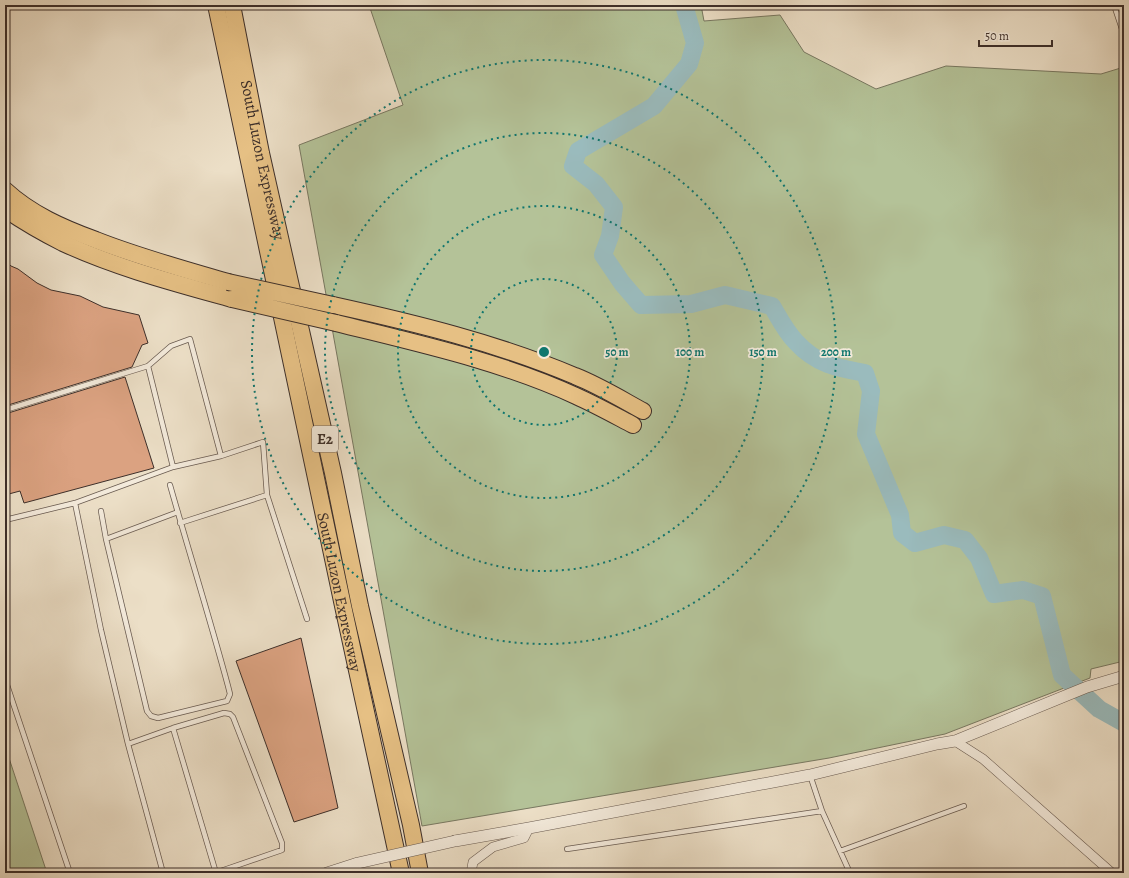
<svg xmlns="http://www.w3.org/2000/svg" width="1129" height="878" font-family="Alegreya,serif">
<rect width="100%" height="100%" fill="#ecdfc7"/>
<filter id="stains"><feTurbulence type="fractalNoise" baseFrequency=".005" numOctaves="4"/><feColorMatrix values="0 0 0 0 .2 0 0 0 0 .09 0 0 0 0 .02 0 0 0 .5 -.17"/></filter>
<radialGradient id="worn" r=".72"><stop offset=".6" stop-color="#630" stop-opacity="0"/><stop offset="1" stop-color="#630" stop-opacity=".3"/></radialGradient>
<path fill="#b4c298" stroke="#787861" d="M 369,5 L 701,5 L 704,21 L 780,15 L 804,52 L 876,89 L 946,66 L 1101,74 L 1124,67 L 1124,661 L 1091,669 L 1090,678 L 945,734 L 829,758 L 422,826 L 299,145 L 403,105 Z
M 5,746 L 47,873 L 5,873 Z"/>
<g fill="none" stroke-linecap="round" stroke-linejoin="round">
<path stroke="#9abbbd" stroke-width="18" d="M 684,5 L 695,43 L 689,64 L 654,106 L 578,151 L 573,166 L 596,184 L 614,207 L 610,236 L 603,255 L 622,283 L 641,305 L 691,304 L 725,295 L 772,306 C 779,318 786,332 796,342 C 816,364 837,368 865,373 L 871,391 L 866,434 L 900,515 L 902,533 L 915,543 L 944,535 L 965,540 L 979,558 L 994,594 L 1023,590 L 1042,596 L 1062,675 L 1099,709 L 1124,723"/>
</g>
<path fill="#dba281" stroke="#3d2f2a" d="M 5,260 L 11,266 L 18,269 L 37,283 L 51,290 L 80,296 L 103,307 L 139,315 L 148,343 L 142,345 L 132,367 L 5,406 Z
M 125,377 L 154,468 L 24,503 L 20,491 L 5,495 L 5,414 Z
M 301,638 L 338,808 L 294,822 L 236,661 Z"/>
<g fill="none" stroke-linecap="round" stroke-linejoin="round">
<defs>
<path id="service" d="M 1114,5 L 1124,35
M 5,410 L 148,366
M 173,467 L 148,366 L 171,346 L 190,339 L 221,456
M 75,503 L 101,630 L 128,744 L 163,873
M 101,511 L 106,539 L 147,711 L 151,716 L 158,718 L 227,701 L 230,694 L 228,686 C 210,619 189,552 170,485
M 5,520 L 75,503 L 173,467 L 221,456 L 263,442 L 267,495 L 307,619
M 180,523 L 267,495
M 106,539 L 178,512
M 5,679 L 70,873
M 173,728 L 216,873
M 128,744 L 173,728 L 224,713 L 230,714 L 233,717 L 282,843 L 282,850 L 215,873
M 810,775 L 822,811 L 850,873
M 567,849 L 822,811
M 840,851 L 964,806"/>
<path id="minor" d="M 955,741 L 983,759 L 1112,873
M 471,873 L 473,862 L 493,847 L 524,838 L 529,828"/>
<path id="tertiary" d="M 455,841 L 529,828 L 810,775 L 937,744 L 955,741 L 1087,687 L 1124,676
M 327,873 L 358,863"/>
<g id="motorway">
<path id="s1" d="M 216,5 L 343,606 L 401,873"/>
<path id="s2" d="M 232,5 L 261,153 L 333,473 L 360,606 L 411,825 L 420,873"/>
<path d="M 5,190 C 31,214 63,228 96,240 C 139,257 183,269 228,282"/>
<path d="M 5,209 C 24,222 43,233 63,243 C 117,268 175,283 232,299"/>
<path d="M 333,305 C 415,323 497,343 575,376 C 598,385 621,399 643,411"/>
<path d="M 336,323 C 416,343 500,361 576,396 C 596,405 614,415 633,425"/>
</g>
</defs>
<use href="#service" stroke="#695b51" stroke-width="6"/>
<use href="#minor" stroke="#695b51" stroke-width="10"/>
<use href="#tertiary" stroke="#695b51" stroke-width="12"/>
<use href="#motorway" stroke="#3d2f2a" stroke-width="18"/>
<use href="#service" stroke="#f3eadb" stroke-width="4.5"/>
<use href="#minor" stroke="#f3eadb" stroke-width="9"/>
<use href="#tertiary" stroke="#f3eadb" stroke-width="11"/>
<use href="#motorway" stroke="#e6c084" stroke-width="16"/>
<defs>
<path id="tertiary-bridge" d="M 358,863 L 455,841"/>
<path id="motorway-bridge" d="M 228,282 L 333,305
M 232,299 L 336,323"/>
</defs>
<use href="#tertiary-bridge" stroke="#695b51" stroke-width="12" stroke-linecap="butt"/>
<use href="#motorway-bridge" stroke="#3d2f2a" stroke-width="18" stroke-linecap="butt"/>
<use href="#tertiary-bridge" stroke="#f3eadb" stroke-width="11"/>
<use href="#motorway-bridge" stroke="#e6c084" stroke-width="16"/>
</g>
<g fill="none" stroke="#0f766e" stroke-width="2" stroke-dasharray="2 4">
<circle cx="544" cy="352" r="73"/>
<circle cx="544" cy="352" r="146"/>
<circle cx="544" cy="352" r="219"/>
<circle cx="544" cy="352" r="292"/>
</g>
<g text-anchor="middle" stroke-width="3.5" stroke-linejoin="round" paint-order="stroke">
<rect fill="#f3eadb" stroke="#74675f" stroke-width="1" x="312" y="426" width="26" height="26" rx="3"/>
<g font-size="15" font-weight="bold" fill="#3d2f2a">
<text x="325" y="444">E2</text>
</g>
<g font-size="16" fill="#3d2f2a" stroke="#f3eadb">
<text dy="6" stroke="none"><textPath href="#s2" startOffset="158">South Luzon Expressway</textPath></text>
<text dy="6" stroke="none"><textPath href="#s1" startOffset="600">South Luzon Expressway</textPath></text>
</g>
</g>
<circle cx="544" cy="352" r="6" fill="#0f766e" stroke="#f3eadb" stroke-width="2"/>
<g font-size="12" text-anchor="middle" font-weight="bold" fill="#0f766e" stroke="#f3eadb" stroke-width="3.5" stroke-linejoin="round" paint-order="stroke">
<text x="617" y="356">50 m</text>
<text x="690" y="356">100 m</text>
<text x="763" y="356">150 m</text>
<text x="836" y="356">200 m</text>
</g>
<rect width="1129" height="878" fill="none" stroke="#ecdfc7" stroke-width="20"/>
<rect x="6" y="6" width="1117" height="866" fill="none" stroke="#3d2f2a" stroke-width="2"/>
<rect x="10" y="10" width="1109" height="858" fill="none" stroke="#3d2f2a"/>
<path d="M979 40v6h73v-6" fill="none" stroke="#3d2f2a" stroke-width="2"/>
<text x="985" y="40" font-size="12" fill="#3d2f2a" stroke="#f3eadb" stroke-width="3" paint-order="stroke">50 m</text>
<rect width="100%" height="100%" filter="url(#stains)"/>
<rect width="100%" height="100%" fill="url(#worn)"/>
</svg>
